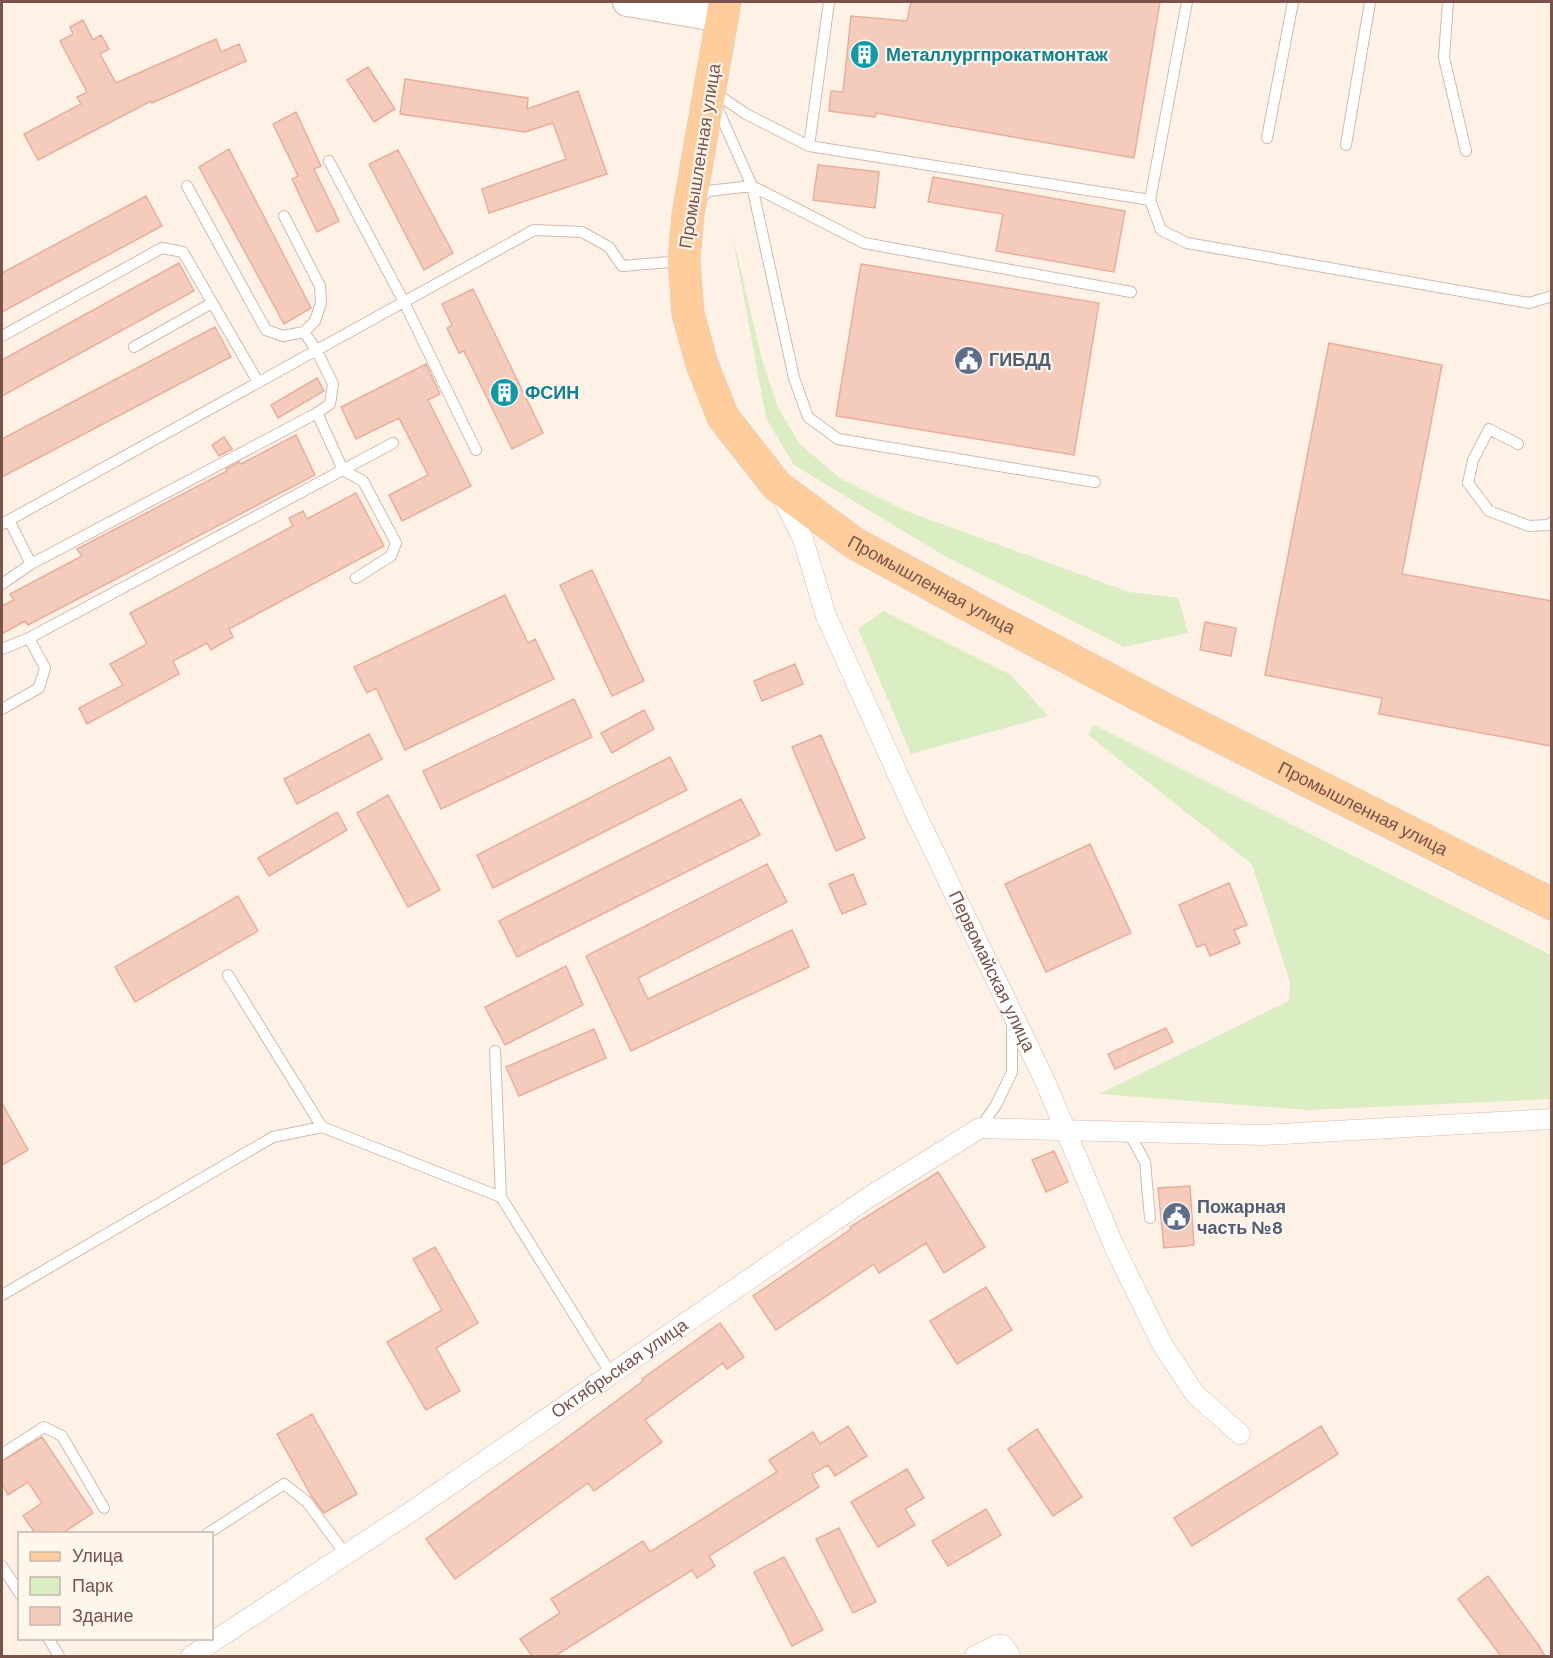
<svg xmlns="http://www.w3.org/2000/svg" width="1553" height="1658" font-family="'DM Sans',sans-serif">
<rect width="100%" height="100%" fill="#fef1e6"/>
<path fill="#daedc3" d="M 732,233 L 762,360 L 778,408 L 800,444 L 839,478 L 906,511 L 1129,592 L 1178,598 L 1188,633 L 1124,647 L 943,555 L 794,465 L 766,418 Z
M 883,611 L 1011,675 L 1048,716 L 911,754 L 858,629 Z
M 1094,725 L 1551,955 L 1551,1099 L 1308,1110 L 1099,1094 L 1289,1001 L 1290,982 L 1252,864 L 1088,735 Z"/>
<path fill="#f5cbbc" stroke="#e8ae9c" stroke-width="1.5" d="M 911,2 L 1160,2 L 1134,158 L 876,113 L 875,117 L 829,111 L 831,91 L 843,92 L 851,16 L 907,21 Z
M 83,20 L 93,40 L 101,35 L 109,49 L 100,54 L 116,83 L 216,39 L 221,52 L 239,44 L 246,61 L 152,103 L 151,101 L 38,160 L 24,134 L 81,104 L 77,97 L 87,92 L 60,41 L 73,34 L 70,27 Z
M 368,67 L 395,109 L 374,122 L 347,80 Z
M 405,79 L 528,98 L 527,109 L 578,91 L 607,174 L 489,213 L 482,189 L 566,159 L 553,123 L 525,132 L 400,114 Z
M 296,112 L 321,166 L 314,169 L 339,221 L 317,232 L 292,179 L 298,176 L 273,124 Z
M 229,149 L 311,308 L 284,324 L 199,167 Z
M 398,150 L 453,253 L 424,270 L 369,164 Z
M 818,165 L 879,172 L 875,208 L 813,200 Z
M 933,177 L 1125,211 L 1114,272 L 996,251 L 1003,214 L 928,202 Z
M 146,196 L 162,226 L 2,312 L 2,273 Z
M 179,263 L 194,291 L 2,396 L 2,360 Z
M 861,264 L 1099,303 L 1074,455 L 836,416 Z
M 473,289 L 543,433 L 512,449 L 464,351 L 459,353 L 447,328 L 452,325 L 442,304 Z
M 215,327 L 231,357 L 2,477 L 2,439 Z
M 1329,343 L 1442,365 L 1402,574 L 1551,601 L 1551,746 L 1379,714 L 1382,698 L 1265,675 Z
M 426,364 L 440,394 L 428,400 L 471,486 L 402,521 L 389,495 L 428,475 L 399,418 L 356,439 L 341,407 Z
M 317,378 L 324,391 L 278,418 L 271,405 Z
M 296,435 L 315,475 L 28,625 L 25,621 L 2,634 L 2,606 L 14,600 L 10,594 L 82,556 L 77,549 L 227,471 L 226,469 L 239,462 L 241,464 Z
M 224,437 L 232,449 L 219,456 L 212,445 Z
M 356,493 L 384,546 L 229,629 L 233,637 L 211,650 L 207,643 L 173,661 L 179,674 L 87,724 L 79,708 L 123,685 L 110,664 L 147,644 L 130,613 L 293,526 L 289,518 L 303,511 L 307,519 Z
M 592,570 L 644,681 L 612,696 L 560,585 Z
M 505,595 L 528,643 L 535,639 L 554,679 L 405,750 L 376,688 L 367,693 L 354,667 Z
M 1205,622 L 1236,628 L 1231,656 L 1200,650 Z
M 795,664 L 803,684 L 762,701 L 754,681 Z
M 574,699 L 592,737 L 441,809 L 423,771 Z
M 644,710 L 654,729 L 612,753 L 601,733 Z
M 369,734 L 382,759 L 297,804 L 284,779 Z
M 821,735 L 865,838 L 836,851 L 792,747 Z
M 670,757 L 687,790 L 493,888 L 477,855 Z
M 388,795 L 440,890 L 408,907 L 357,813 Z
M 741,799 L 760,835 L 517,957 L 499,921 Z
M 337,812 L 347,830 L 269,876 L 258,858 Z
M 1090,844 L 1131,933 L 1046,972 L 1005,884 Z
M 767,864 L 787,902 L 638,978 L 648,999 L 792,930 L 809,967 L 631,1051 L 586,956 Z
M 853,874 L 866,904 L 842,914 L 829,884 Z
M 1229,883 L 1247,925 L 1234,930 L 1240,943 L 1210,956 L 1205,944 L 1197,947 L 1179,905 Z
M 238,896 L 258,931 L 135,1002 L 115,967 Z
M 566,966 L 583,1005 L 505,1045 L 485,1007 Z
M 1166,1028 L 1173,1042 L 1115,1069 L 1108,1054 Z
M 594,1029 L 606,1058 L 519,1096 L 506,1067 Z
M 2,1103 L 28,1150 L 2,1165 Z
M 1054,1151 L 1068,1182 L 1046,1192 L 1032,1160 Z
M 938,1172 L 985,1247 L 944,1273 L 926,1243 L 879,1273 L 874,1264 L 776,1330 L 753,1296 L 851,1229 L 850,1227 Z
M 1190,1186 L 1194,1245 L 1164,1248 L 1158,1188 Z
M 435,1247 L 478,1323 L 436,1348 L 460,1391 L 426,1410 L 387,1342 L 442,1310 L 413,1259 Z
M 986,1287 L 1012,1330 L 957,1364 L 930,1321 Z
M 720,1323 L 744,1357 L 727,1369 L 723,1363 L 645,1420 L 662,1442 L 594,1491 L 588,1483 L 455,1579 L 426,1539 L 560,1443 L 643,1381 L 642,1379 Z
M 312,1414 L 357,1494 L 324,1513 L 312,1497 L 277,1434 Z
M 848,1426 L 867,1456 L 835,1476 L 828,1465 L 812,1474 L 819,1487 L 709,1556 L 715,1566 L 697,1578 L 692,1570 L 555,1656 L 532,1656 L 520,1639 L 560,1613 L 551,1599 L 643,1541 L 650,1552 L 777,1472 L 769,1460 L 813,1432 L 820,1444 Z
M 1321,1426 L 1338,1454 L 1192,1546 L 1174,1518 Z
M 1037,1429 L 1082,1497 L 1053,1516 L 1008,1449 Z
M 42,1437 L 93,1513 L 63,1533 L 35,1533 L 23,1516 L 42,1503 L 28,1482 L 8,1495 L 2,1484 L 2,1461 Z
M 907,1469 L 924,1498 L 905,1509 L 915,1525 L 878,1547 L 851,1502 Z
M 986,1509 L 1001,1535 L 948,1566 L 932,1541 Z
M 839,1528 L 876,1602 L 853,1613 L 816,1539 Z
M 784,1557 L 823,1630 L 792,1646 L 754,1572 Z
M 1488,1576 L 1539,1646 L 1545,1656 L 1501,1656 L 1458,1599 Z"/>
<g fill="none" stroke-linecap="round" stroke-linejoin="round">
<defs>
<path id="service" d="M 1448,2 L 1444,58 L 1466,151
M 714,92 L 746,114 L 809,146 L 829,2
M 716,105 L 752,186 L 794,378 L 808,417 L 838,439 L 1095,482
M 1267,138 L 1293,2
M 1346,145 L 1370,2
M 809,146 L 1150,200 L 1187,2
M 329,161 L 404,302 L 476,450
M 187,186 L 266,330 L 283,336 L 304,332 L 315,321 L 321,303 L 320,286 L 284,216
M 1150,200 L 1161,230 L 1187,243 L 1529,303 L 1552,296
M 698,202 L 708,191 L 752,186 L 864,243 L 1131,292
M 2,336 L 162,248 L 183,252 L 258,382
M 134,347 L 212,303
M 317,413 L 343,470 L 363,481 L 396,543 L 391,556 L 356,578
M 1518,444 L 1489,429 L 1473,460 L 1468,483 L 1489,511 L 1529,526 L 1548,525 L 1552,522
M 9,520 L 31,564 L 317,413 L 330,404 L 333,384 L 317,351 L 304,332
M 2,524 L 534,230 L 582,232 L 609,247 L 622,266 L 682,261
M 2,584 L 31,564
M 2,649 L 29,638 L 393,443
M 2,709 L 39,688 L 45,668 L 29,638
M 228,975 L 322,1127
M 495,1051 L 501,1197
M 980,1128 L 996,1105 L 1012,1072 L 1012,1023
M 1128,1131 L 1145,1162 L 1150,1218
M 2,1295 L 273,1137 L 322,1127 L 501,1197 L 611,1374
M 2,1454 L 44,1427 L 62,1436 L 104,1508
M 207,1534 L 284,1484 L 307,1502 L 346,1555
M 2,1566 L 20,1594
M 48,1638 L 59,1656"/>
<g id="minor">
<path id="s1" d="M 780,493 L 803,539 L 826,616 L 914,810 L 1045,1081 L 1114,1246 L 1162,1344 L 1195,1394 L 1240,1434"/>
<path id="s2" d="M 191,1656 L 412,1511 L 866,1199 L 980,1128 L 1263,1135 L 1552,1119"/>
<path d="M 975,1656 L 997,1645 L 1003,1645 L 1010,1656"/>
</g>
<path id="secondary" d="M 627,2 L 722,18"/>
<g id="primary">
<path id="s3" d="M 725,2 L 688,214 L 684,261 L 688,314 L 702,364 L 723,417 L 777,486 L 854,543 L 979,611 L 1165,709 L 1552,904"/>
</g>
</defs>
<use href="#service" stroke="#d3b9ae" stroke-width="12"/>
<use href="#minor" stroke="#d3b9ae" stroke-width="21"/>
<use href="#secondary" stroke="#d9baad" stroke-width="30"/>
<use href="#primary" stroke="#d9cfcc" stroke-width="33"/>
<use href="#service" stroke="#fff" stroke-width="10"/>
<use href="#minor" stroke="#fff" stroke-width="20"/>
<use href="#secondary" stroke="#fff" stroke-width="28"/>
<use href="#primary" stroke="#ffcc9c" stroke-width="32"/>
</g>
<defs>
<symbol id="building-disc" viewBox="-11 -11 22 22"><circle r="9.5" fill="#0f9aa8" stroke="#fff6ee"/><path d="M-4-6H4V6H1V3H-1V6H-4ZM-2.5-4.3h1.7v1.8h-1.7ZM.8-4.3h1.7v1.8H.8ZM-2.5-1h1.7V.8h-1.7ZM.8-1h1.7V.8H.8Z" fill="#fff"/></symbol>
<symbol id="civic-disc" viewBox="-11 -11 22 22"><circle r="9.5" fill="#5c6f8a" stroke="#fff6ee"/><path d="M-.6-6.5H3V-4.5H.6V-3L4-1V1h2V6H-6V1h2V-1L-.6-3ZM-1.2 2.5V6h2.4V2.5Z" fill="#fff"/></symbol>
</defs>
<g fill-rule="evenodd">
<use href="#building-disc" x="848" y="38" width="33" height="33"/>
<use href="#civic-disc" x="952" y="344" width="33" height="33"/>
<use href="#building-disc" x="488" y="376" width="33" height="33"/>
<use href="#civic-disc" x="1160" y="1200" width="33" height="33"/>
</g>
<g text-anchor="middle" stroke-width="4.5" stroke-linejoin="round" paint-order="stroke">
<g font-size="18" font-weight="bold" fill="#0d838f" stroke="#fff6ee" text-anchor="start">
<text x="886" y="61">Металлургпрокатмонтаж</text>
<text x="525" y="399">ФСИН</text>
</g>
<g font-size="18" fill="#795349" stroke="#fff6ee">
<text transform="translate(700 156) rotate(-81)" y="6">Промышленная улица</text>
<text dy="6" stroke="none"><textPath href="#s3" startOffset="696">Промышленная улица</textPath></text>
<text dy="6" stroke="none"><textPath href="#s3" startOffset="1182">Промышленная улица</textPath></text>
<text dy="6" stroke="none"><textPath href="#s1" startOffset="524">Первомайская улица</textPath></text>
<text dy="6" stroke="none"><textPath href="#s2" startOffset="516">Октябрьская улица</textPath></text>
</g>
<g font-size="18" font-weight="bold" fill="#4e5e75" stroke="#fff6ee" text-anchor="start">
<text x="989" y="366">ГИБДД</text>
<text x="1197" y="1213">Пожарная<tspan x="1197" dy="21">часть №8</tspan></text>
</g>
</g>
<rect width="1553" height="1658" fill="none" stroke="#795349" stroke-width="6"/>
<rect x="18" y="1532" width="195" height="108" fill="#fff6ee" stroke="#c9b5ac" stroke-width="1.5"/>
<rect x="30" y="1552" width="30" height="9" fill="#ffcc9c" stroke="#c9b5ac" stroke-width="1.5"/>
<text x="72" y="1562" font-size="18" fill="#795349">Улица</text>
<rect x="30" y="1577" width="30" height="18" fill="#daedc3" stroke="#c9b5ac" stroke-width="1.5"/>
<text x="72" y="1592" font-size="18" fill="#795349">Парк</text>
<rect x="30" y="1607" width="30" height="18" fill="#f5cbbc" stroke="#c9b5ac" stroke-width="1.5"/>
<text x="72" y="1622" font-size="18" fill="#795349">Здание</text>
</svg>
